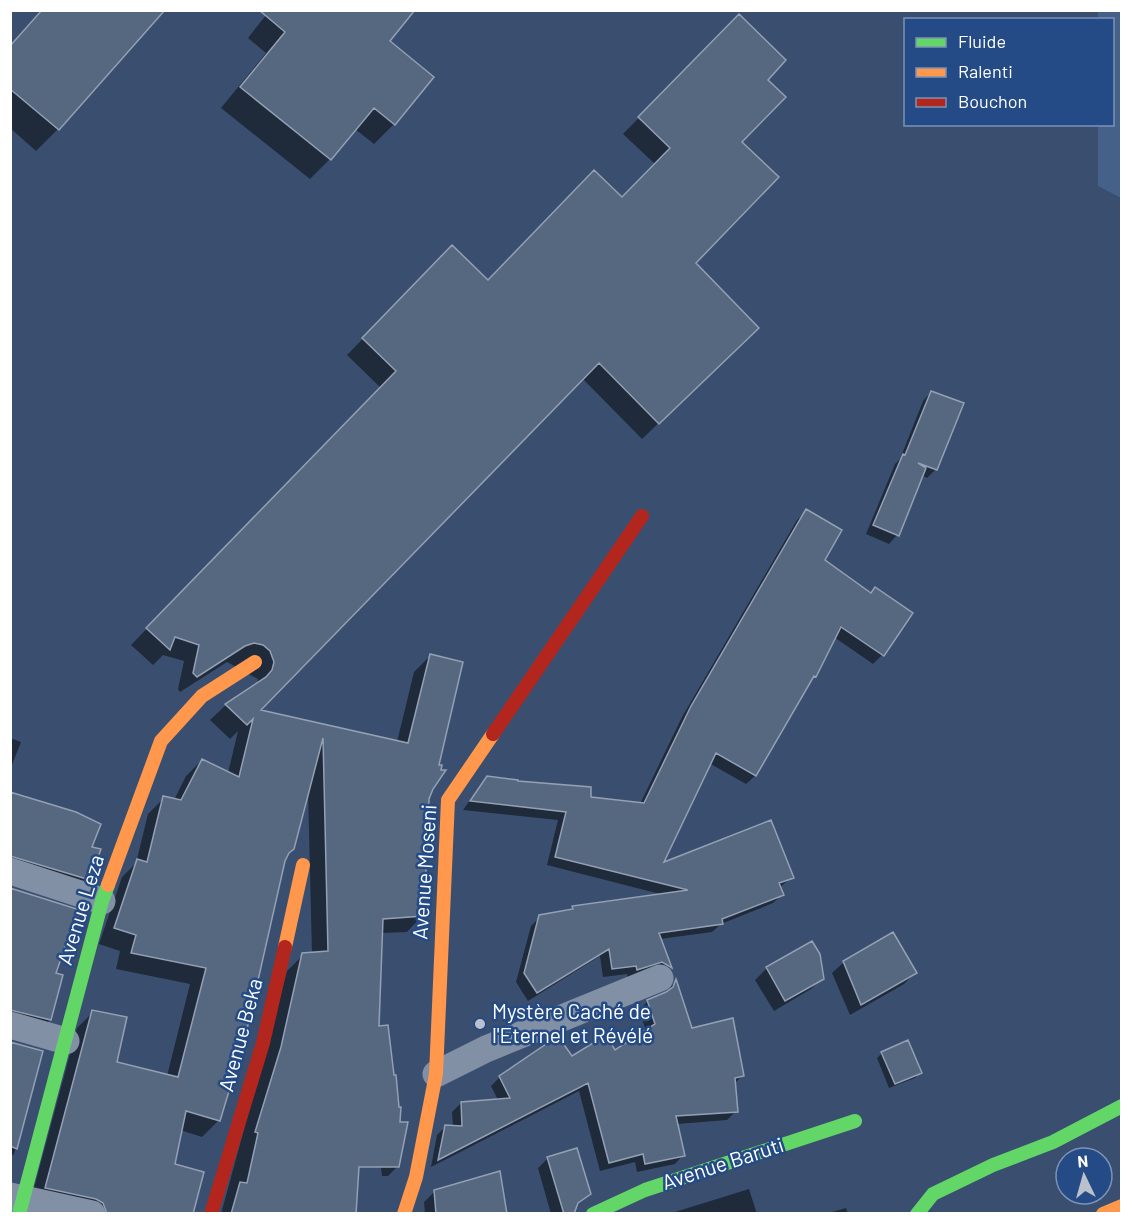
<svg xmlns="http://www.w3.org/2000/svg" width="1132" height="1224" font-family="Barlow,sans-serif">
<rect width="100%" height="100%" fill="#3a4f6f"/>
<path fill="#456089" d="M 1098,11 L 1121,11 L 1121,198 L 1098,186 L 1098,125 L 1112,124 L 1112,20 L 1098,19 Z"/>
<path fill="#0007" d="M 41,10 L 163,10 L 58,129 L 36,151 L 10,128 L 10,46 Z
M 270,10 L 388,41 L 394,124 L 374,144 L 355,129 L 330,159 L 310,179 L 221,108 L 266,53 L 248,38 Z
M 739,16 L 766,80 L 740,142 L 694,263 L 741,344 L 642,439 L 582,378 L 258,711 L 397,742 L 414,672 L 430,656 L 431,789 L 428,799 L 423,915 L 407,932 L 381,933 L 354,1214 L 221,1214 L 287,971 L 303,955 L 312,954 L 308,791 L 286,855 L 243,1038 L 218,1121 L 202,1137 L 180,1130 L 173,1165 L 191,1214 L 76,1214 L 30,1203 L 77,1028 L 93,1012 L 115,1063 L 167,1076 L 190,984 L 116,969 L 120,951 L 99,944 L 122,877 L 136,863 L 148,814 L 164,798 L 174,800 L 186,776 L 202,760 L 228,773 L 238,731 L 230,739 L 210,720 L 226,705 L 257,685 L 258,679 L 227,662 L 180,692 L 178,689 L 184,661 L 163,655 L 153,665 L 131,645 L 381,388 L 347,355 L 452,247 L 488,281 L 622,199 L 656,165 L 623,134 Z
M 931,392 L 936,469 L 927,478 L 921,475 L 897,535 L 889,544 L 866,534 L 895,464 L 900,459 L 923,401 Z
M 806,511 L 823,560 L 882,655 L 873,664 L 834,637 L 815,676 L 808,683 L 755,776 L 746,784 L 709,763 L 661,865 L 792,877 L 779,888 L 782,895 L 773,903 L 721,924 L 712,932 L 660,939 L 670,968 L 662,976 L 628,978 L 627,974 L 603,977 L 600,956 L 528,1001 L 516,982 L 531,926 L 540,917 L 569,911 L 573,907 L 664,895 L 547,865 L 558,820 L 463,810 L 479,787 L 488,777 L 589,798 L 640,804 L 682,717 L 797,520 Z
M 10,738 L 21,742 L 10,770 Z
M 10,794 L 90,848 L 99,850 L 88,880 L 81,887 L 10,864 Z
M 10,889 L 77,916 L 73,920 L 54,974 L 50,1020 L 42,1027 L 10,1018 Z
M 811,943 L 822,978 L 811,989 L 774,1011 L 755,980 L 766,969 Z
M 844,962 L 915,973 L 904,984 L 850,1015 L 832,973 Z
M 675,982 L 691,1029 L 742,1076 L 734,1084 L 736,1111 L 727,1120 L 677,1124 L 683,1155 L 675,1164 L 637,1172 L 635,1162 L 600,1171 L 579,1091 L 431,1167 L 437,1135 L 446,1126 L 453,1127 L 452,1112 L 461,1103 L 498,1100 L 491,1086 L 500,1077 L 572,1058 L 614,1052 L 646,1031 L 639,1010 L 648,1001 L 666,994 Z
M 10,1042 L 41,1052 L 14,1154 L 10,1157 Z
M 882,1053 L 920,1073 L 915,1078 L 889,1088 L 877,1058 Z
M 377,1132 L 398,1166 L 388,1176 L 382,1176 Z
M 548,1158 L 589,1194 L 574,1207 L 573,1214 L 551,1214 L 538,1168 Z
M 749,1189 L 757,1214 L 674,1214 L 675,1212 Z
M 434,1192 L 505,1214 L 425,1214 L 424,1202 Z
M 846,1208 L 848,1214 L 825,1214 Z"/>
<path fill="#566780" stroke="#94a0b3" stroke-width="1.5" d="M 42,10 L 165,10 L 59,130 L 10,89 L 10,46 Z
M 259,10 L 415,10 L 390,41 L 434,77 L 395,125 L 374,108 L 331,160 L 240,87 L 285,32 Z
M 739,14 L 786,60 L 768,80 L 786,97 L 742,142 L 779,177 L 696,263 L 759,328 L 659,424 L 599,363 L 261,710 L 408,743 L 430,654 L 463,662 L 439,765 L 442,765 L 441,770 L 446,770 L 433,789 L 429,799 L 424,916 L 383,919 L 379,1026 L 388,1025 L 394,1075 L 396,1075 L 399,1107 L 401,1107 L 400,1122 L 408,1122 L 399,1167 L 359,1167 L 356,1214 L 231,1214 L 240,1182 L 247,1183 L 258,1133 L 255,1132 L 281,1047 L 302,953 L 328,951 L 323,738 L 294,849 L 289,853 L 285,861 L 245,1038 L 220,1121 L 186,1111 L 175,1164 L 204,1172 L 193,1214 L 107,1214 L 103,1203 L 96,1199 L 45,1188 L 92,1010 L 127,1017 L 117,1062 L 178,1077 L 206,968 L 131,953 L 136,935 L 114,928 L 137,859 L 147,862 L 163,796 L 181,800 L 202,759 L 239,777 L 253,719 L 247,725 L 225,704 L 266,677 L 272,670 L 274,662 L 270,651 L 263,645 L 254,643 L 245,646 L 197,677 L 193,673 L 199,645 L 175,637 L 170,650 L 146,628 L 396,371 L 362,338 L 452,245 L 488,280 L 594,170 L 622,197 L 670,148 L 638,117 Z
M 931,391 L 964,403 L 937,470 L 918,463 L 926,468 L 899,536 L 873,525 L 903,454 L 905,455 Z
M 806,509 L 842,530 L 825,560 L 871,593 L 875,587 L 913,613 L 884,656 L 841,627 L 816,677 L 814,676 L 756,776 L 716,753 L 664,862 L 771,820 L 794,878 L 779,883 L 784,895 L 722,919 L 723,924 L 659,933 L 672,968 L 662,962 L 637,970 L 636,966 L 612,969 L 609,949 L 537,993 L 524,973 L 539,915 L 573,909 L 572,906 L 688,890 L 555,857 L 566,812 L 470,801 L 487,776 L 518,780 L 518,781 L 591,787 L 591,797 L 644,803 L 691,706 Z
M 10,792 L 76,812 L 101,824 L 92,847 L 101,849 L 90,880 L 10,856 Z
M 10,888 L 80,910 L 78,917 L 76,916 L 56,973 L 63,975 L 51,1020 L 10,1010 Z
M 893,932 L 917,973 L 861,1005 L 843,961 Z
M 812,941 L 820,954 L 824,979 L 785,1001 L 766,967 Z
M 676,979 L 692,1028 L 733,1018 L 744,1076 L 735,1078 L 738,1112 L 676,1116 L 685,1156 L 645,1164 L 643,1154 L 609,1163 L 588,1083 L 438,1160 L 445,1125 L 462,1126 L 461,1102 L 510,1098 L 499,1076 L 558,1036 L 572,1056 L 606,1035 L 615,1050 L 655,1024 L 647,1000 L 666,992 L 673,987 Z
M 908,1040 L 922,1073 L 895,1084 L 881,1052 Z
M 10,1042 L 43,1051 L 17,1149 L 10,1146 Z
M 577,1148 L 591,1194 L 578,1203 L 574,1214 L 564,1214 L 547,1157 Z
M 500,1171 L 507,1214 L 436,1214 L 434,1190 Z"/>
<g fill="none" stroke-linecap="round" stroke-linejoin="round">
<path stroke="#8190a5" stroke-width="27" d="M 10,871 L 102,901
M 10,1025 L 66,1041
M 436,1074 L 486,1049 L 660,978
M 10,1196 L 92,1214"/>
<path stroke="#63d668" stroke-width="14" d="M 19,1214 L 102,901 L 108,885
M 593,1214 L 645,1190 L 855,1121
M 917,1214 L 933,1194 L 993,1165 L 1053,1142 L 1122,1106"/>
<path stroke="#ff974d" stroke-width="14" d="M 108,885 L 161,741 L 202,696 L 255,662
M 285,947 L 303,865
M 404,1214 L 416,1177 L 436,1074 L 448,800 L 493,734
M 1103,1214 L 1122,1206"/>
<path stroke="#b3261e" stroke-width="14" d="M 493,734 L 642,516
M 211,1214 L 263,1043 L 285,947"/>
</g>
<circle fill="#bac1cd" stroke="#244b85" stroke-width="2" cx="480" cy="1024" r="6"/>
<g text-anchor="middle" stroke-width="5" stroke-linejoin="round" paint-order="stroke">
<g font-size="21" fill="#fff" stroke="#244b85">
<text transform="translate(425 872) rotate(-86)" y="7">Avenue Moseni</text>
<text transform="translate(81 910) rotate(-73)" y="7">Avenue Leza</text>
<text transform="translate(241 1035) rotate(-75)" y="7">Avenue Beka</text>
<text transform="translate(723 1164) rotate(-18)" y="7">Avenue Baruti</text>
</g>
<g font-size="21" fill="#fff" stroke="#244b85" text-anchor="start">
<text x="492" y="1019">Mystère Caché de<tspan x="492" dy="24">l'Eternel et Révélé</tspan></text>
</g>
</g>
<rect width="1132" height="1224" fill="none" stroke="#ffffff" stroke-width="24"/>
<rect x="904" y="18" width="210" height="108" fill="#244b85" stroke="#7c93b6" stroke-width="1.5"/>
<rect x="916" y="38" width="30" height="9" fill="#63d668" stroke="#7c93b6" stroke-width="1.5"/>
<text x="958" y="48" font-size="18" fill="#ffffff">Fluide</text>
<rect x="916" y="68" width="30" height="9" fill="#ff974d" stroke="#7c93b6" stroke-width="1.5"/>
<text x="958" y="78" font-size="18" fill="#ffffff">Ralenti</text>
<rect x="916" y="98" width="30" height="9" fill="#b3261e" stroke="#7c93b6" stroke-width="1.5"/>
<text x="958" y="108" font-size="18" fill="#ffffff">Bouchon</text>
<g transform="translate(1084 1176) rotate(355)"><circle r="28" fill="#244b85" stroke="#7c93b6" stroke-width="1.5"/>
<path d="M0-4.5L10 22L0 15L-10 22Z" fill="#bac1cd"/>
<text y="-9" font-size="16" font-weight="bold" text-anchor="middle" fill="#ffffff">N</text>
</g>
</svg>
